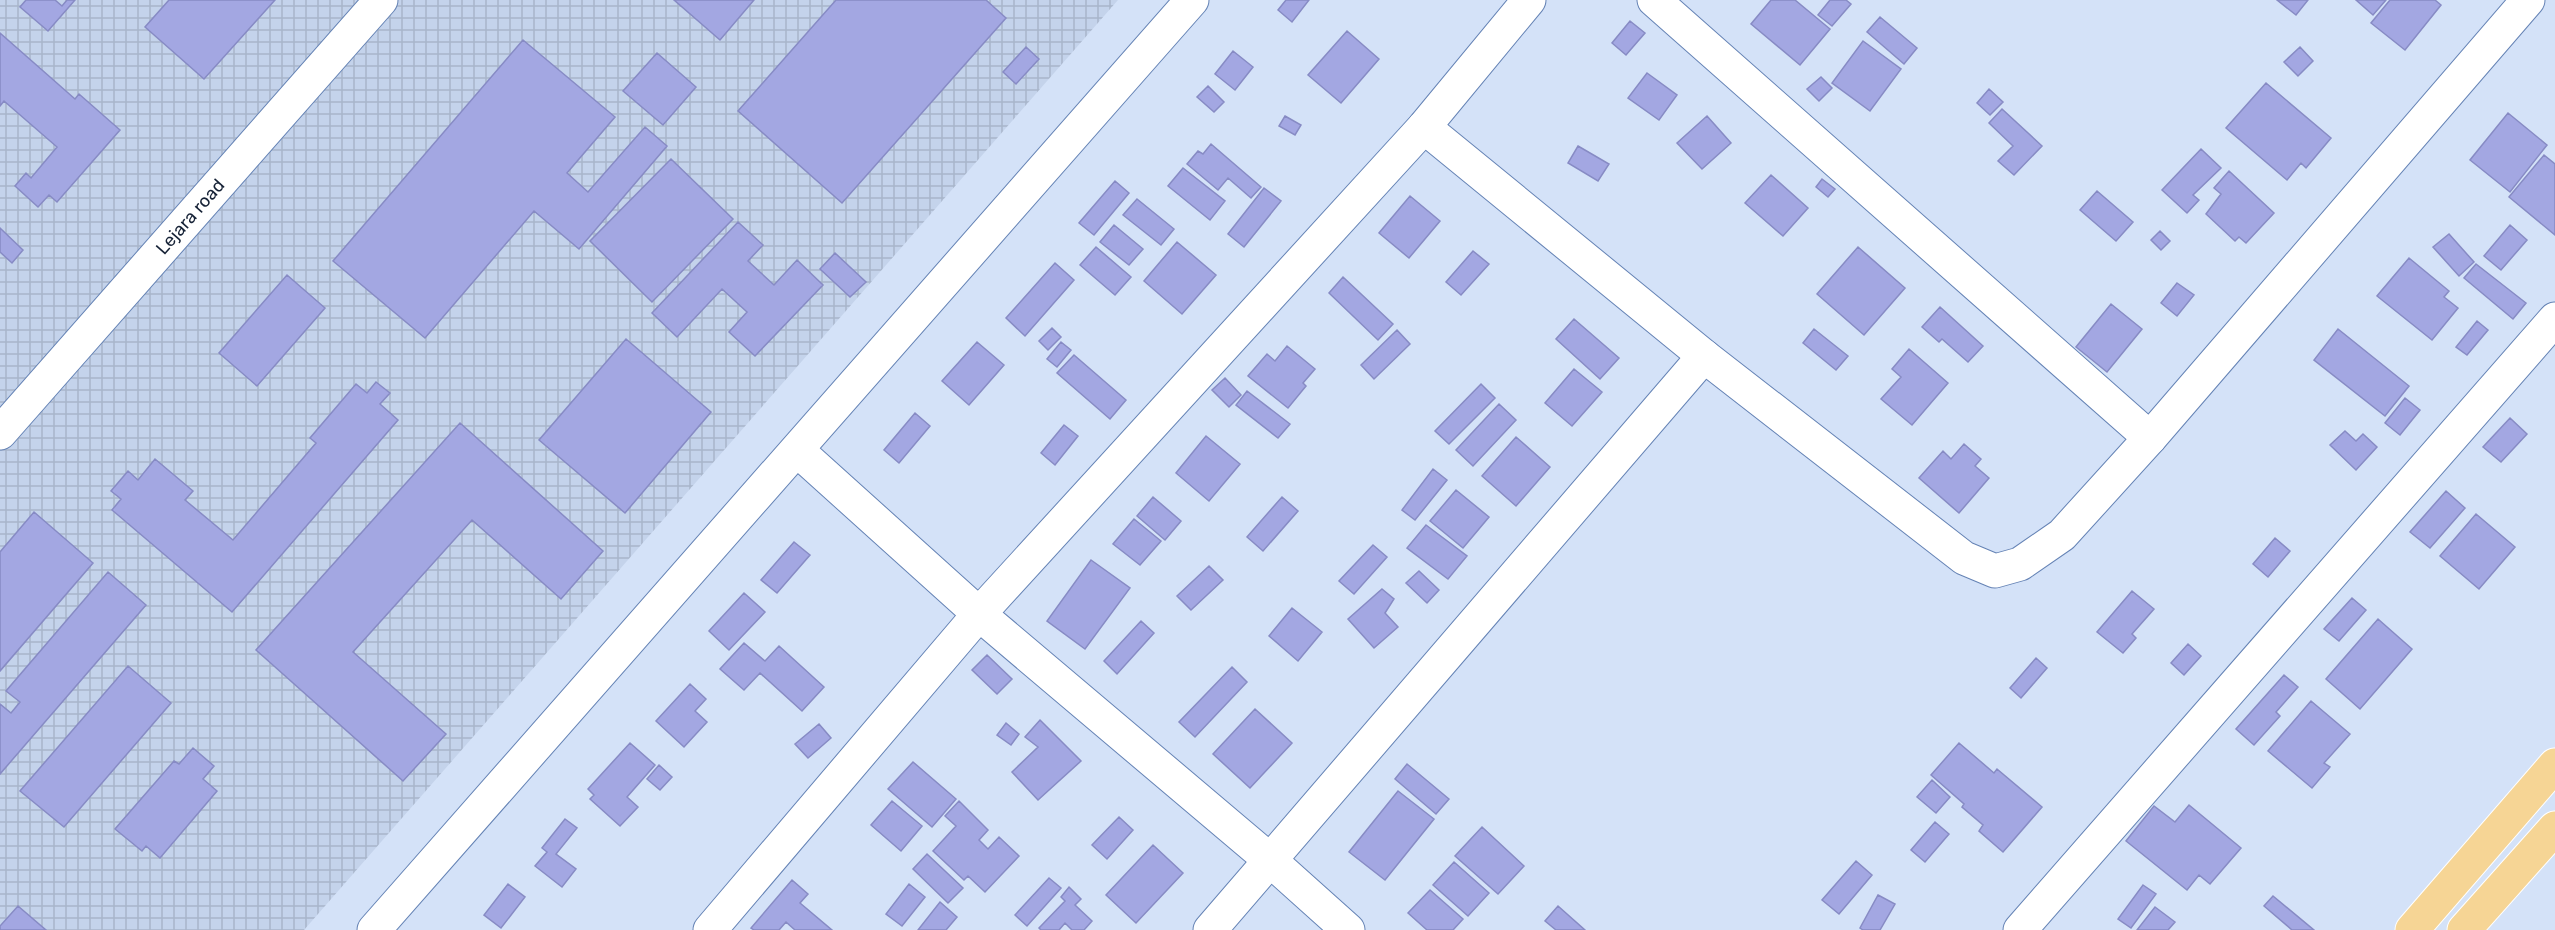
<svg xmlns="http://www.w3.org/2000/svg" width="2555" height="930" font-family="Rubik,sans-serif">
<defs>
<pattern id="industrial-grid" width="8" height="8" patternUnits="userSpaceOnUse" patternTransform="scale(1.5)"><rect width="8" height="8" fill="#c4d3eb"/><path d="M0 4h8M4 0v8" fill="none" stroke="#a8b5ca"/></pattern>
</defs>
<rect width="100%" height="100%" fill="#d4e2f8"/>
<path fill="url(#industrial-grid)" d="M 0,0 L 1118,0 L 304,930 L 0,930 Z"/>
<path fill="#a3a7e2" stroke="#878bc4" stroke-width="1.5" d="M 26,0 L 55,0 L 62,6 L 67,0 L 75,0 L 48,31 L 20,7 Z
M 169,0 L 275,0 L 204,79 L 145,27 Z
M 674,0 L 754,0 L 720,40 Z
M 836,0 L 986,0 L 1006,18 L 842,203 L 738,111 Z
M 1286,0 L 1309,0 L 1292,22 L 1278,10 Z
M 1771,0 L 1795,0 L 1830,29 L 1800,65 L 1751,24 Z
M 1830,0 L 1846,0 L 1851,4 L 1832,26 L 1818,15 Z
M 2277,0 L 2308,0 L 2296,15 Z
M 2356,0 L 2386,0 L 2373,15 Z
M 2390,0 L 2435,0 L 2441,5 L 2405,50 L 2371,23 Z
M 1880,17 L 1917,48 L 1904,64 L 1867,32 Z
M 1630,21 L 1645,33 L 1626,55 L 1612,43 Z
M 1347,31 L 1379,59 L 1341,103 L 1308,75 Z
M 0,33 L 75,99 L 79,94 L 120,130 L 57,202 L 49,195 L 38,207 L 15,186 L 26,173 L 31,178 L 57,147 L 4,101 L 0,106 Z
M 523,40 L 615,117 L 567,173 L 588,192 L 645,127 L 667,146 L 579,249 L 534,211 L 425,338 L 333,261 Z
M 1863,41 L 1901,69 L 1870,111 L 1832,83 Z
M 1026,47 L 1039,59 L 1016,84 L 1003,72 Z
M 2300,47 L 2313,61 L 2298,76 L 2284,62 Z
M 1233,51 L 1253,67 L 1235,90 L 1215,74 Z
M 657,53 L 696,87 L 663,125 L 623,91 Z
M 1647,73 L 1677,95 L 1659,120 L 1628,98 Z
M 1821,77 L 1832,88 L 1819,101 L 1807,89 Z
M 2266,83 L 2331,138 L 2306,168 L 2301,163 L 2287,180 L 2226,128 Z
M 1208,86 L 1224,102 L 1214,112 L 1197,97 Z
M 1989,89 L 2003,102 L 1990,115 L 1977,103 Z
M 2002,109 L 2042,146 L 2014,175 L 1998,161 L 2013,146 L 1989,123 Z
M 2508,113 L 2547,145 L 2510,192 L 2470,160 Z
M 1285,116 L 1301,125 L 1295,135 L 1279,126 Z
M 1707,116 L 1731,143 L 1702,169 L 1677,143 Z
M 1211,144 L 1261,187 L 1251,198 L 1228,178 L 1218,190 L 1187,164 L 1198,151 L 1203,154 Z
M 1578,146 L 1609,164 L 1598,181 L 1568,163 Z
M 2201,149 L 2221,168 L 2193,195 L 2199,200 L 2187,213 L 2162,190 Z
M 2544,155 L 2555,164 L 2555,235 L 2509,197 Z
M 671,159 L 733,219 L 652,302 L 590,241 Z
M 1183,168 L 1225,201 L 1210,220 L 1168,186 Z
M 2229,171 L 2274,213 L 2246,243 L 2239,237 L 2235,241 L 2206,214 L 2221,194 L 2214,188 Z
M 1771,175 L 1808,208 L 1783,236 L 1745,203 Z
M 1822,179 L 1835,189 L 1828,197 L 1816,187 Z
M 1115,181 L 1129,193 L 1094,235 L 1079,223 Z
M 1264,188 L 1281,201 L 1244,247 L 1228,234 Z
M 2097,191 L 2133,222 L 2116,241 L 2080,210 Z
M 1410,196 L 1440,221 L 1409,258 L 1379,233 Z
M 1137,199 L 1174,229 L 1161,245 L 1123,215 Z
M 738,222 L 763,245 L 748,261 L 774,285 L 797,260 L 823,285 L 755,356 L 729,332 L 747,312 L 722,289 L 677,337 L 652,313 Z
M 1114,225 L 1143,249 L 1129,265 L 1100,242 Z
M 2510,225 L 2527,240 L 2501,270 L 2484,256 Z
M 0,228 L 23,250 L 12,263 L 0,252 Z
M 2160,231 L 2170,241 L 2161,250 L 2151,240 Z
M 2449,234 L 2474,262 L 2459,276 L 2433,247 Z
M 1177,242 L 1216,275 L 1182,314 L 1144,281 Z
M 1096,247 L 1131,277 L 1115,295 L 1080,265 Z
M 1858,247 L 1905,288 L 1864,335 L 1817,294 Z
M 1473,251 L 1489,264 L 1461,295 L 1446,282 Z
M 835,253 L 866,282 L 850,297 L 820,269 Z
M 2409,258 L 2449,291 L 2444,297 L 2458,308 L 2432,340 L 2377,296 Z
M 1055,263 L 1074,280 L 1025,336 L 1006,318 Z
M 2476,264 L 2526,303 L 2513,319 L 2464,278 Z
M 287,275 L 325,308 L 257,386 L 219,353 Z
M 1343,277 L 1393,324 L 1378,340 L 1329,293 Z
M 2177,283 L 2194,295 L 2177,316 L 2161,303 Z
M 2111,304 L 2142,329 L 2107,372 L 2076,347 Z
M 1940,307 L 1983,346 L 1968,362 L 1942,339 L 1939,342 L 1922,327 Z
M 1574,319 L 1619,358 L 1600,379 L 1556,339 Z
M 2477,321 L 2488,330 L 2467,355 L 2456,347 Z
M 1052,328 L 1061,337 L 1048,350 L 1039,341 Z
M 1814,329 L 1848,356 L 1836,370 L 1803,343 Z
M 2338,329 L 2409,386 L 2385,416 L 2314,360 Z
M 1397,330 L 1410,344 L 1374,379 L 1361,365 Z
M 626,339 L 711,412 L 625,513 L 539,440 Z
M 977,342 L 1004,365 L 969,405 L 942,381 Z
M 1061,342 L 1071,350 L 1057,367 L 1047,359 Z
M 1287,346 L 1315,369 L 1303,383 L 1306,386 L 1288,408 L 1248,376 L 1267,354 L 1275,361 Z
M 1909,349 L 1948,383 L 1912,425 L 1881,399 L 1901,377 L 1892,369 Z
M 1074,355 L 1126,400 L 1110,419 L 1057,373 Z
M 1574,369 L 1602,392 L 1572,426 L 1545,403 Z
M 1225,378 L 1241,395 L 1229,407 L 1212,390 Z
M 376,382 L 390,393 L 380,404 L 398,420 L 232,612 L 112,510 L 121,499 L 111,491 L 128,471 L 138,480 L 155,459 L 193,491 L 185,500 L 233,540 L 316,443 L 310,438 L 356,384 L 367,393 Z
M 1481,384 L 1495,398 L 1449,444 L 1435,431 Z
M 1247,391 L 1290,424 L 1278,438 L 1236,405 Z
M 2405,398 L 2420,410 L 2400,435 L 2385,423 Z
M 1499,404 L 1516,420 L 1473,466 L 1456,450 Z
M 915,413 L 930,426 L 899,463 L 884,450 Z
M 2510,418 L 2527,434 L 2501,462 L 2483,447 Z
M 460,423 L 603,551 L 561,599 L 472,520 L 353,652 L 446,734 L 403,781 L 256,650 Z
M 1064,425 L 1078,436 L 1055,465 L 1041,453 Z
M 2345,431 L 2356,441 L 2363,434 L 2377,447 L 2356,470 L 2330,445 Z
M 1206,436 L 1240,464 L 1209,501 L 1176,473 Z
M 1516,437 L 1550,467 L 1516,506 L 1482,476 Z
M 1964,444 L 1981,459 L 1975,466 L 1989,478 L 1959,513 L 1919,478 L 1943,451 L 1951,459 Z
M 1433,469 L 1447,480 L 1415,520 L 1402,510 Z
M 1456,490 L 1489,517 L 1463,548 L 1430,521 Z
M 2446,491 L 2465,508 L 2430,548 L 2410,532 Z
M 1153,497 L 1181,521 L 1165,540 L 1137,516 Z
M 1282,497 L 1298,511 L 1263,551 L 1247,537 Z
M 34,512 L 93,563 L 0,671 L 0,552 Z
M 2476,514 L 2515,547 L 2479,589 L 2440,556 Z
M 1134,519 L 1161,541 L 1140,565 L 1113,544 Z
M 1426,525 L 1467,556 L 1448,579 L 1407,548 Z
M 2275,538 L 2290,551 L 2268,577 L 2253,564 Z
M 794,542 L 810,555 L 777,593 L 761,580 Z
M 1373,545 L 1387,557 L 1354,594 L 1339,581 Z
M 1091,560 L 1130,588 L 1085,649 L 1047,621 Z
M 1209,566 L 1223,580 L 1191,610 L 1177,596 Z
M 1419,571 L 1439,590 L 1427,603 L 1406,583 Z
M 108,572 L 146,605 L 0,774 L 0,704 L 11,713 L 20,702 L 6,691 Z
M 1382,589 L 1394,599 L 1385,613 L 1398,627 L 1374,648 L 1348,619 Z
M 2132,591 L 2154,609 L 2132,634 L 2136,638 L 2123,653 L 2097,632 Z
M 744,593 L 765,612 L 729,650 L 709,631 Z
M 2352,598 L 2366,610 L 2339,641 L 2324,629 Z
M 1292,608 L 1322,632 L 1298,661 L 1269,636 Z
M 2378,619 L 2412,649 L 2360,709 L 2326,679 Z
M 1141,621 L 1154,633 L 1117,674 L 1104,661 Z
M 744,643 L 765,661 L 779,646 L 824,687 L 802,711 L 760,673 L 744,690 L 720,669 Z
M 2188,644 L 2201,656 L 2184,675 L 2171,663 Z
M 987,655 L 1012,679 L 997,694 L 972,670 Z
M 2036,658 L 2047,668 L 2021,698 L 2010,688 Z
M 128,666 L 171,703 L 64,827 L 20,791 Z
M 1232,667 L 1247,682 L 1195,737 L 1179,722 Z
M 2284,675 L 2298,687 L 2276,712 L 2280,716 L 2254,745 L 2236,729 Z
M 690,684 L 706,699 L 695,711 L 707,722 L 684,747 L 656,721 Z
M 2311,701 L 2350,734 L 2324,763 L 2330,767 L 2312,788 L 2268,751 Z
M 1255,709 L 1292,743 L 1250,788 L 1213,754 Z
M 1040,720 L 1081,761 L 1038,800 L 1012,772 L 1038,747 L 1025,737 Z
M 1006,723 L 1019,734 L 1011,745 L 997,735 Z
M 819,724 L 831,738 L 808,758 L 795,744 Z
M 630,743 L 655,765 L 627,797 L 638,807 L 620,826 L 590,799 L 594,795 L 588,789 Z
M 1959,743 L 1994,773 L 1997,769 L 2042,807 L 2003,852 L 1979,831 L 1983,825 L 1962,807 L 1964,804 L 1931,775 Z
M 193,748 L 214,766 L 203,779 L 217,791 L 160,858 L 146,846 L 142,851 L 115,829 L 174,761 L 179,764 Z
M 913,762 L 956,799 L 932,827 L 888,789 Z
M 1407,764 L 1449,799 L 1436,814 L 1395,779 Z
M 659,765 L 672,777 L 660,790 L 647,779 Z
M 1932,780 L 1950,797 L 1936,813 L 1917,797 Z
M 1398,791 L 1434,819 L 1385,880 L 1349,852 Z
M 892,801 L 922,826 L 901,851 L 871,825 Z
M 959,801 L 988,830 L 979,840 L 988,849 L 999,837 L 1019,856 L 985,892 L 968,876 L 964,880 L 933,851 L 956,826 L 945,816 Z
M 2189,805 L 2241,848 L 2210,884 L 2199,875 L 2187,890 L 2126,841 L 2154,806 L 2175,822 Z
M 1119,817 L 1133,830 L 1107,859 L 1092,845 Z
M 565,819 L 577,828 L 556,854 L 576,869 L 562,887 L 535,866 L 547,852 L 542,848 Z
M 1935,822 L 1949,834 L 1925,862 L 1911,850 Z
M 1482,827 L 1524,866 L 1498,894 L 1455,856 Z
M 1153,845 L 1183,873 L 1136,923 L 1106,895 Z
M 927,854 L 963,888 L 948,903 L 913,869 Z
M 1856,861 L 1872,875 L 1839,914 L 1822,900 Z
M 1454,862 L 1489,893 L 1468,916 L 1433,885 Z
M 1049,878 L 1061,888 L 1027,926 L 1015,915 Z
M 792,880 L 808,894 L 800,903 L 832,930 L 795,930 L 786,922 L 779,930 L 754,930 L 751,928 Z
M 508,884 L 525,897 L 501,928 L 484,915 Z
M 909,884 L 925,897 L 902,926 L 886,914 Z
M 2143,885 L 2156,894 L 2131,928 L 2118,919 Z
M 1069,887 L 1081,899 L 1075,905 L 1092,921 L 1084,930 L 1072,930 L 1065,923 L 1059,930 L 1041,930 L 1039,928 L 1065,901 L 1061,897 Z
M 1430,890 L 1463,919 L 1453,930 L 1427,930 L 1408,913 Z
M 1878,895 L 1895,904 L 1880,930 L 1863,930 L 1860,928 Z
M 2273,896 L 2314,930 L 2292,930 L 2264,906 Z
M 940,902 L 957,917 L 946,930 L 918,930 Z
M 18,906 L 46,930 L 0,930 L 0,926 Z
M 1558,906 L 1585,930 L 1556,930 L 1545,921 Z
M 2155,907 L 2175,922 L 2168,930 L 2137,930 Z"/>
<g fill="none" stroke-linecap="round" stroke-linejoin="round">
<defs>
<g id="street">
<path d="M 1654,0 L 2150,438"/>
<path d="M 1424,127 L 1704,356 L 1964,558 L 1995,571 L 2020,564 L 2062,535 L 2150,438 L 2528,0"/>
<path id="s1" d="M 0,433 L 381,0"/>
<path d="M 797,450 L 979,614 L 1271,861 L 1348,930"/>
<path d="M 374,930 L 1192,0"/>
<path d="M 710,930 L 979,614 L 1424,127 L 1529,0"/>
<path d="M 1210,930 L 1704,356"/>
<path d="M 2020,930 L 2555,319"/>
</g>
<path id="primary" d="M 2412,930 L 2555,765
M 2464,930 L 2555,828"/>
</defs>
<use href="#street" stroke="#6583b5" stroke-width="35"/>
<use href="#primary" stroke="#fff" stroke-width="35"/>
<use href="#street" stroke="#fff" stroke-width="33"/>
<use href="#primary" stroke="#f6d595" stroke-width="33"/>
</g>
<g text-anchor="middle" stroke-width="5" stroke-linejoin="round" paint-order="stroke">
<g font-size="18" fill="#162236" stroke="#fff">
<text dy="6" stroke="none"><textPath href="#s1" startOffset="288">Lejara road</textPath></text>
</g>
</g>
</svg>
